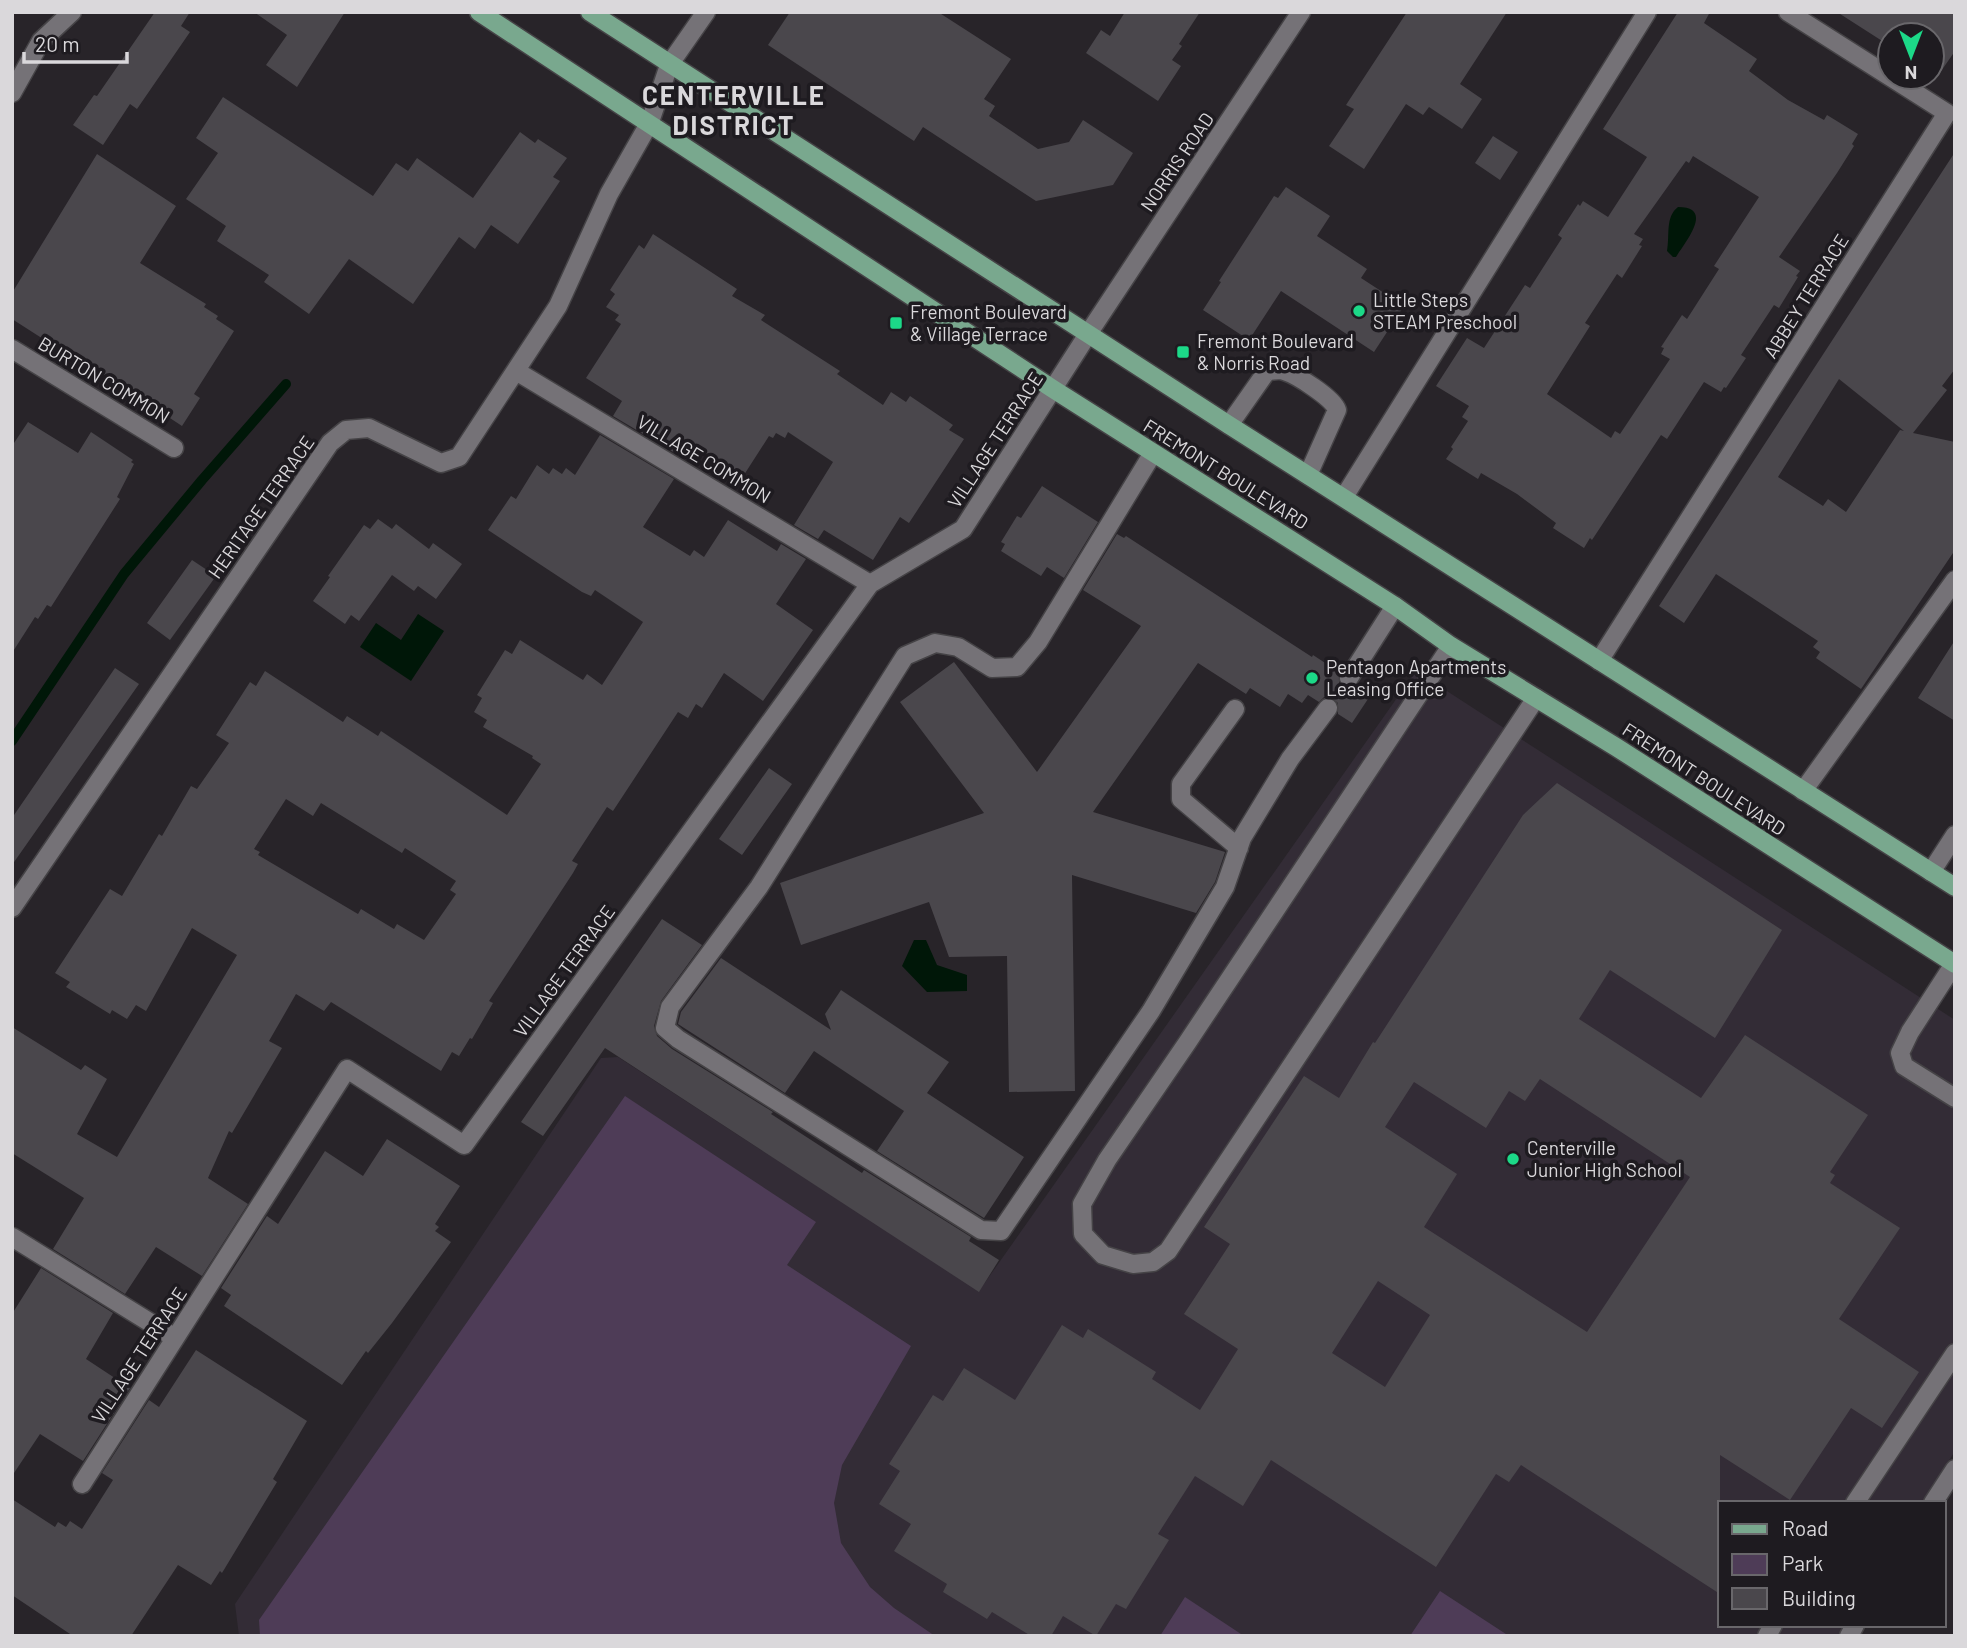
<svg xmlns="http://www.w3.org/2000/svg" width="1967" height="1648" font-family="Barlow,sans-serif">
<rect width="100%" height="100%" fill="#282429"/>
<path fill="#332c36" d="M 1416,671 L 1955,1020 L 1955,1451 L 1922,1503 L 1720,1503 L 1720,1625 L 1845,1625 L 1839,1636 L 239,1636 L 235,1604 L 601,1058 L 618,1057 L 979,1291 Z"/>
<path fill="#4e3c57" d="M 625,1096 L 816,1222 L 787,1265 L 911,1346 L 842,1465 L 834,1503 L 841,1543 L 870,1587 L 894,1608 L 935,1636 L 260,1636 L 259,1620 Z
M 1440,1591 L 1509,1636 L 1410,1636 Z
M 1185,1597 L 1244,1636 L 1160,1636 Z"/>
<path fill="#001708" d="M 1678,207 C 1715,207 1685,242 1676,257 L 1673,257 L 1667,251 C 1670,235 1665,217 1678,207 Z
M 418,614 L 444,631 L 411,681 L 360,647 L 376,623 L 401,640 Z
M 914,940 L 926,940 L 937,965 L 967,975 L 967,991 L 927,992 L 902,966 Z"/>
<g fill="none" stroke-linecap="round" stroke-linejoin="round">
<path stroke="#001708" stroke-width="10" d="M 12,741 L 124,574 L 202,480 L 286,384"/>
</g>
<path fill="#4a474c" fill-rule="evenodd" d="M 155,12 L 190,12 L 181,26 L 190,32 L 137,109 L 130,104 L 103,145 L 73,125 L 94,95 L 97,96 Z
M 254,12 L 345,12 L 297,87 L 266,65 L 287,35 Z
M 790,12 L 938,12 L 1011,59 L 984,99 L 995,106 L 989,116 L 1038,149 L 1069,142 L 1083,120 L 1133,153 L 1113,185 L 1036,201 L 923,127 L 914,141 L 768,45 Z
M 1125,12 L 1200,12 L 1179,44 L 1182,46 L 1172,60 L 1181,66 L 1158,101 L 1086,53 L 1101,30 L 1110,36 Z
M 1407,12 L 1507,12 L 1460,84 L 1482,99 L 1462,129 L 1429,107 L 1423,115 L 1406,104 L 1364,169 L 1329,146 L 1354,109 L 1346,105 Z
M 1678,12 L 1710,12 L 1704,23 L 1757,59 L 1749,71 L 1788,100 L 1824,120 L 1827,115 L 1858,134 L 1852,144 L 1854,146 L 1837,173 L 1779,257 L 1800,271 L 1796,276 L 1798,277 L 1779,308 L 1774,305 L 1741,355 L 1746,358 L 1726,388 L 1724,387 L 1721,392 L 1704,382 L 1667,439 L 1661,435 L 1592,540 L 1590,538 L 1584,548 L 1553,528 L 1556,523 L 1517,494 L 1481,473 L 1478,479 L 1446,459 L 1453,449 L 1451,447 L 1468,421 L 1462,417 L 1469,406 L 1436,386 L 1467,338 L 1484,348 L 1525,285 L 1530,288 L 1562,238 L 1558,235 L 1578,204 L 1580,206 L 1583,201 L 1608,217 L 1647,157 L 1603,129 ZM 1693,156 L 1759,197 L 1714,266 L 1719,269 L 1687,319 L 1682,315 L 1661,347 L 1664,348 L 1661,354 L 1670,359 L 1620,434 L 1615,431 L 1611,438 L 1547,394 L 1590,326 L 1585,323 L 1617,274 L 1622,278 L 1642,246 L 1639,245 L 1643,239 L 1634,234 L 1686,161 L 1689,163 Z
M 1837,12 L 1955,12 L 1955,51 L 1937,77 L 1932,74 L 1932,35 L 1890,35 L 1890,46 Z
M 223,97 L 373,196 L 396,163 L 408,171 L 417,158 L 473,198 L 520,132 L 535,143 L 538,139 L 567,158 L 553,177 L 560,181 L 518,244 L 491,225 L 475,249 L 459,237 L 413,304 L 349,259 L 309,314 L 264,282 L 269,275 L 217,241 L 226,226 L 186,199 L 218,153 L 196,138 Z
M 1493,136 L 1518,152 L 1500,180 L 1475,163 Z
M 1955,152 L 1955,369 L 1942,386 L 1947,390 L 1913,433 L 1955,442 L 1955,550 L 1861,689 L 1816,658 L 1820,652 L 1813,647 L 1818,641 L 1716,574 L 1684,623 L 1659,606 ZM 1839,379 L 1904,431 L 1900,430 L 1846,512 L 1828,499 L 1823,506 L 1778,477 Z
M 97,154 L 176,206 L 140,263 L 206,304 L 204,307 L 218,316 L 216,319 L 234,331 L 194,394 L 200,398 L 182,426 L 53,341 L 51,344 L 12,319 L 12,293 Z
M 1286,187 L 1330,216 L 1317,236 L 1367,269 L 1361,278 L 1404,306 L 1374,352 L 1281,291 L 1249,340 L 1203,310 L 1221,282 L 1219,281 L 1274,196 L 1278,198 Z
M 653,234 L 737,289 L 732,296 L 765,315 L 761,320 L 840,371 L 837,374 L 883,405 L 891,392 L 906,402 L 910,396 L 953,425 L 949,430 L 964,439 L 909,523 L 900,517 L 873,560 L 824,530 L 818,539 L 794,525 L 833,462 L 788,432 L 785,438 L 776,433 L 773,438 L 769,436 L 742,478 L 695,447 L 687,460 L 613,416 L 622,401 L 586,378 L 621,324 L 615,320 L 619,315 L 606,307 L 615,294 L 610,290 L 639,245 L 644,249 Z
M 28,422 L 78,453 L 91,432 L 133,460 L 131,462 L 134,464 L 117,497 L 120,499 L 51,607 L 47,605 L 38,619 L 35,617 L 12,653 L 12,446 Z
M 600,435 L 674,479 L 643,527 L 690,556 L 694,550 L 704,557 L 728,520 L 777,551 L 781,544 L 806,559 L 776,604 L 813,630 L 763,701 L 724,673 L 702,708 L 696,704 L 688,718 L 678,712 L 613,811 L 607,807 L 572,861 L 578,864 L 573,873 L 489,1001 L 493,1003 L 472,1039 L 470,1038 L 459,1056 L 452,1052 L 441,1071 L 331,1002 L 324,1011 L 296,994 L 269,1041 L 282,1048 L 232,1133 L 229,1131 L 208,1178 L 248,1204 L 202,1276 L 156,1247 L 125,1294 L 53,1249 L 84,1198 L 12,1153 L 12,1027 L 81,1070 L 85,1065 L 107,1079 L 77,1134 L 117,1157 L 237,955 L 192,928 L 146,1011 L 136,1005 L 127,1019 L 112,1010 L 110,1014 L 66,987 L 70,982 L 55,973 L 110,889 L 122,896 L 159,834 L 162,836 L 191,786 L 197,789 L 229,743 L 216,735 L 250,682 L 256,686 L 265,671 L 343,722 L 347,716 L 378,736 L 381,731 L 507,815 L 541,764 L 532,758 L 533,756 L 483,727 L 487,720 L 474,712 L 482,698 L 477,695 L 505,650 L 512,654 L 520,640 L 583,680 L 587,674 L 602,685 L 643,622 L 595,590 L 591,596 L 582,592 L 488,530 L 511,496 L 516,499 L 537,465 L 549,474 L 553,468 L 562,474 L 566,468 L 575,475 ZM 286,799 L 313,816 L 321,803 L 402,853 L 405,848 L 456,881 L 450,890 L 456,894 L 424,940 L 397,924 L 394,929 L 361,909 L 358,914 L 258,855 L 260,852 L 254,849 Z
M 1042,486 L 1098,522 L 1064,578 L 1047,567 L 1041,576 L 1001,551 L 1005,544 L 1001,542 L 1017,516 L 1021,518 Z
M 378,519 L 392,529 L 396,524 L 429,549 L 433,543 L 462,564 L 436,599 L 418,586 L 414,591 L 392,575 L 359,621 L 351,615 L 345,624 L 313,601 L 330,577 L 328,576 L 364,525 L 370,529 Z
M 1117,534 L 1124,538 L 1126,536 L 1312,657 L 1313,655 L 1339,672 L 1339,683 L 1343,688 L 1354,688 L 1358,684 L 1372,693 L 1352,723 L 1338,714 L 1338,703 L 1330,697 L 1324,697 L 1319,702 L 1308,695 L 1302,703 L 1288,694 L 1280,707 L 1250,688 L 1246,694 L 1198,663 L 1093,812 L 1225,852 L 1215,882 L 1196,913 L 1072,875 L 1075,1091 L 1009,1092 L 1007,956 L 949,957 L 929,902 L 801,945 L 780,883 L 984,813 L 900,702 L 954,662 L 1037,772 L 1141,626 L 1083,590 Z
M 192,560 L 216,576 L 170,640 L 147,623 Z
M 1955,640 L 1955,721 L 1918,698 Z
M 115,668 L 139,684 L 12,865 L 12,818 Z
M 769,768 L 792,784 L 742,855 L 719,839 Z
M 1557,783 L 1782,930 L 1715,1038 L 1610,970 L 1579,1019 L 1701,1098 L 1745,1035 L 1868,1115 L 1830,1172 L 1835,1175 L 1830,1183 L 1900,1228 L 1839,1319 L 1919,1372 L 1882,1428 L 1851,1408 L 1790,1500 L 1720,1455 L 1720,1594 L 1521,1465 L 1509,1482 L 1496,1474 L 1436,1567 L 1271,1460 L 1243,1506 L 1195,1476 L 1158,1534 L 1169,1540 L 1126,1609 L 1116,1604 L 1096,1636 L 1063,1616 L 1051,1636 L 1031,1636 L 992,1612 L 987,1619 L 943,1592 L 947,1584 L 894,1551 L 911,1524 L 879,1504 L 900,1471 L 889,1464 L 933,1395 L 943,1401 L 964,1368 L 1015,1400 L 1062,1325 L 1083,1338 L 1088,1329 L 1156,1372 L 1152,1379 L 1200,1410 L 1238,1349 L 1184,1314 L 1230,1244 L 1204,1227 L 1304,1076 L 1339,1098 L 1373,1042 L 1375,1043 L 1523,815 ZM 1540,1079 L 1690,1177 L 1587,1332 L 1424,1227 L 1457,1174 L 1385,1127 L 1414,1082 L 1486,1128 L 1509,1091 L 1525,1101 ZM 1378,1281 L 1430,1315 L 1385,1387 L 1332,1353 Z
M 662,919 L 702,945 L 661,1001 L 654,1026 L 657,1036 L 672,1049 L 773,1112 L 771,1114 L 862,1173 L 864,1170 L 971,1237 L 969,1241 L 999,1260 L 979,1292 L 605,1048 L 543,1136 L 521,1122 Z
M 721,958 L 831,1030 L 825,1014 L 841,990 L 949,1062 L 927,1093 L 1024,1157 L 984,1218 L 877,1151 L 904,1111 L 814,1051 L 785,1093 L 678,1024 L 681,1012 Z
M 387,1139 L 460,1186 L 435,1224 L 439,1227 L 435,1231 L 451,1242 L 392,1323 L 368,1353 L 366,1351 L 342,1385 L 224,1306 L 231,1295 L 221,1288 L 267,1216 L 278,1224 L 325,1151 L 363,1176 Z
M 41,1268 L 113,1313 L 86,1359 L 130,1388 L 83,1461 L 40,1434 L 12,1476 L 12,1314 Z
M 196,1350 L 307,1421 L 273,1479 L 277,1482 L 222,1573 L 220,1571 L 211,1585 L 178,1565 L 131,1636 L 73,1636 L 12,1595 L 12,1499 L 55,1527 L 58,1522 L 66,1527 L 70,1521 L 82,1529 L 113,1480 L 102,1473 L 149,1400 L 159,1407 Z"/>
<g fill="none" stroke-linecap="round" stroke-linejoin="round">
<defs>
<path id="service" d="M 1229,425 L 1267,371 C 1273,371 1279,369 1284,371 C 1297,375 1333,398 1337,410 L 1308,475
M 1153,453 L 1038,642 L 1017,667 L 992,668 L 958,647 L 935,643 L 905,656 L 759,887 L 670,1007 L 665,1028 L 678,1039 L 981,1230 L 1001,1231 L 1151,1011 L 1225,887 L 1242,838 L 1290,759 L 1328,708
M 1451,646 L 1187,1043 L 1107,1160 L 1082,1204 L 1083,1234 L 1103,1255 L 1133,1264 L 1153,1262 L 1168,1251 L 1536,698
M 1349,678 L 1395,606
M 1235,709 L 1181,784 L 1181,799 L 1239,848
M 1803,791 L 1955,580
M 1931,872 L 1955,835
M 1954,964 L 1910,1032 L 1900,1053 L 1904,1066 L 1955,1098
M 1855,1503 L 1955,1353
M 1767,1636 L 1773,1625"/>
<path id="minor" d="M 12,93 L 41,41 L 72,12
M 12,349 L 174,448
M 516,371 L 870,584
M 1344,497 L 1647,12
M 1599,661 L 1947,113 L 1788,12
M 12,908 L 330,443 L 346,430 L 369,428 L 441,463 L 459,457 L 558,306 L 609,194 L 650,122 L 669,65 L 706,12
M 12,1237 L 175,1338
M 82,1484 L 347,1069 L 464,1145 L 870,584 L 963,529 L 1088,334 L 1301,12
M 1933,1503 L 1955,1469
M 1849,1636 L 1855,1625"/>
<path id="primary" d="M 479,12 L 1053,389 L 1395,606 L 1451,646 L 1616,747 L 1955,964
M 590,12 L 1229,425 L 1955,887"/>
</defs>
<use href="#service" stroke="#454346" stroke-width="21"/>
<use href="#minor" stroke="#454346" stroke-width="21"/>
<use href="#primary" stroke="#454346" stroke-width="21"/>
<use href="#service" stroke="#757277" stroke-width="18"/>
<use href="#minor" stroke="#757277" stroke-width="18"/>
<use href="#primary" stroke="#79a88e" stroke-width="18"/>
</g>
<g fill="#1cd988" stroke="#1e1b20" stroke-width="2.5">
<circle cx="1359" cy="311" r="7"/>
<rect x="889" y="316" width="14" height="14" rx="3.5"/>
<rect x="1176" y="345" width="14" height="14" rx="3.5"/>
<circle cx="1312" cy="678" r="7"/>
<circle cx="1513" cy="1159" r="7"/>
</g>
<g text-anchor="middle" stroke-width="7" stroke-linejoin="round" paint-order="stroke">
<g font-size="19" fill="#dad8db" stroke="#1e1b20">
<text transform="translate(1177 162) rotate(-56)" y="7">NORRIS ROAD</text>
<text transform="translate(1806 296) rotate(-58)" y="7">ABBEY TERRACE</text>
<text transform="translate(104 380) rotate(31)" y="7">BURTON COMMON</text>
<text transform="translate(995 440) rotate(-57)" y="7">VILLAGE TERRACE</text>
<text transform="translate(704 459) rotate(31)" y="7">VILLAGE COMMON</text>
<text transform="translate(1226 474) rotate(32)" y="7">FREMONT BOULEVARD</text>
<text transform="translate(261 507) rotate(-55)" y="7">HERITAGE TERRACE</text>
<text transform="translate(1704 779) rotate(33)" y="7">FREMONT BOULEVARD</text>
<text transform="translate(564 971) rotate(-54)" y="7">VILLAGE TERRACE</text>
<text transform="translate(139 1355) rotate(-57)" y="7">VILLAGE TERRACE</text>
</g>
<g font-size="19" fill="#dad8db" stroke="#1e1b20" text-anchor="start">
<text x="1373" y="307">Little Steps<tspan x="1373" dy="22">STEAM Preschool</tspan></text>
<text x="910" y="319">Fremont Boulevard<tspan x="910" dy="22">&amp; Village Terrace</tspan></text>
<text x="1197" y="348">Fremont Boulevard<tspan x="1197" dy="22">&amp; Norris Road</tspan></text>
<text x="1326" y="674">Pentagon Apartments<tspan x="1326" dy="22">Leasing Office</tspan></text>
<text x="1527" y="1155">Centerville<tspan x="1527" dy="22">Junior High School</tspan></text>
</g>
<g font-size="26" font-weight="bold" letter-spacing="2" fill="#dad8db" stroke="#1e1b20">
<text x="734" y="105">CENTERVILLE<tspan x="734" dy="30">DISTRICT</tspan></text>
</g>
</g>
<rect width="1967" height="1648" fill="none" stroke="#dad8db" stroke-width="28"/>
<rect x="1718" y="1501" width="228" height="126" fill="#1e1b20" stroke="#69676b" stroke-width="2"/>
<rect x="1732" y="1524" width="35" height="10" fill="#79a88e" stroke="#69676b" stroke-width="2"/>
<text x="1782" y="1536" font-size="21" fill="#dad8db">Road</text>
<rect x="1732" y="1554" width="35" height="21" fill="#4e3c57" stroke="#69676b" stroke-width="2"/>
<text x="1782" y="1571" font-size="21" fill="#dad8db">Park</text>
<rect x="1732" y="1588" width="35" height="21" fill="#4a474c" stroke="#69676b" stroke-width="2"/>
<text x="1782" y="1606" font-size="21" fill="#dad8db">Building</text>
<g transform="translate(1911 56) rotate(180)"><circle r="33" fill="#1e1b20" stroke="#69676b" stroke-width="2"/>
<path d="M0-5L12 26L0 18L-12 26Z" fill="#1cd988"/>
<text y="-10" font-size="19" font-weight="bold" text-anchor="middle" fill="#dad8db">N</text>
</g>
<path d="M24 52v10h103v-10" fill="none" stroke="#dad8db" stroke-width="3.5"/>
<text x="35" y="52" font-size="21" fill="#dad8db" stroke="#1e1b20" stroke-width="5" paint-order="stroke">20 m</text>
</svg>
